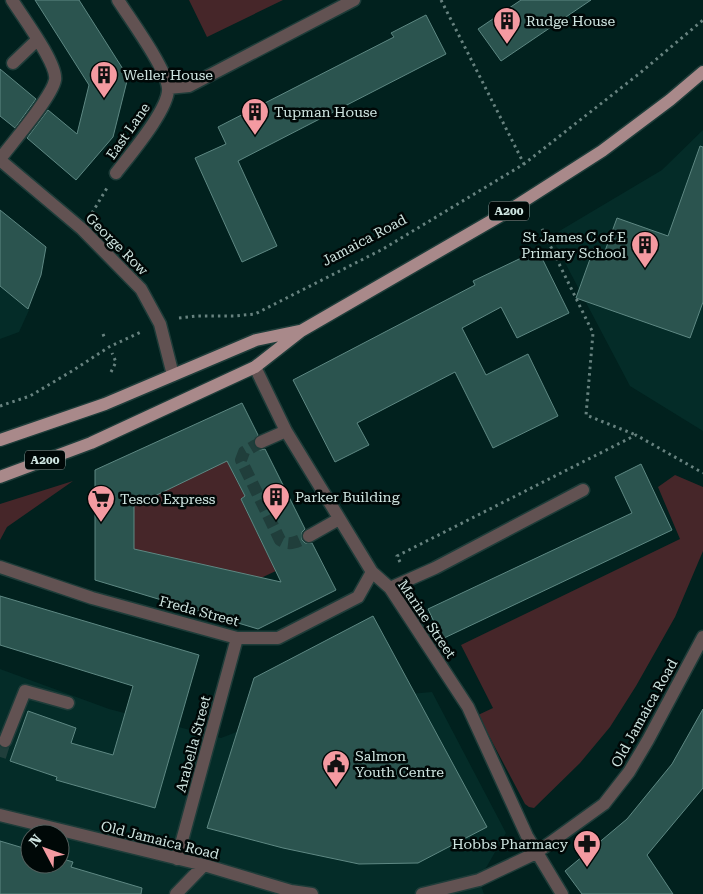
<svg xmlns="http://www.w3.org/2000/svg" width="703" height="894" font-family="'Roboto Serif',serif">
<rect width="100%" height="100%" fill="#01211e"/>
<path fill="#042c28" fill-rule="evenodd" d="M 703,130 L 703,431 L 630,386 L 551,236 L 662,170 Z
M 0,286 L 29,310 L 19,332 L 0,339 Z
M 0,669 L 109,709 L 221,738 L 311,703 L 432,692 L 506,833 L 479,880 L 484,894 L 0,894 ZM 30,834 L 60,834 L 60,864 L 30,864 Z"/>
<path fill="#462629" d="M 189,0 L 283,0 L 207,37 Z
M 224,455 L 245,496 L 241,499 L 269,557 L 280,569 L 250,583 L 134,549 L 134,506 Z
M 675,475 L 703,487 L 703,551 L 675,617 L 636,686 L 610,727 L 580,763 L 534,808 L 529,807 L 525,804 L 478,715 L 493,708 L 461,645 L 680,539 L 658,487 Z
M 73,481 L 7,527 L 0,540 L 0,504 Z"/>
<path fill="#2b544f" stroke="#5e8883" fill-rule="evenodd" d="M 35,0 L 79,0 L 128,77 L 113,137 L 76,180 L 27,138 L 48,110 L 77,134 L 89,85 Z
M 521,0 L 591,0 L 501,61 L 478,29 Z
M 426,15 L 446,54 L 238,161 L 277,246 L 242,262 L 195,158 L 226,144 L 218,127 L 394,37 L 391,33 Z
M 0,69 L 36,99 L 15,128 L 0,116 Z
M 700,146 L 703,147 L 703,302 L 690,338 L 576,298 L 594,248 L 605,251 L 617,218 L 668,236 Z
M 0,210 L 46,247 L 41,275 L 28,309 L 0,286 Z
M 538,250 L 569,313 L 517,338 L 501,307 L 462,328 L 486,375 L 528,354 L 558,416 L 493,448 L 455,372 L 357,423 L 369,445 L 335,462 L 293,380 L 475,285 L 473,281 Z
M 242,403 L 258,435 L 253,441 L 254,446 L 260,450 L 265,449 L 305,529 L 302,532 L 302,540 L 305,543 L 312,543 L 336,590 L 258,629 L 95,580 L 95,470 ZM 227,461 L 245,496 L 241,499 L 281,582 L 134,549 L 134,506 Z
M 641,464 L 672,530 L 442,639 L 428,609 L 632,513 L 615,477 Z
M 0,596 L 199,655 L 155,808 L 56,780 L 57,777 L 10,761 L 28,711 L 76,728 L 71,743 L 113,755 L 133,686 L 0,645 Z
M 373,616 L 487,827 L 418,863 L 359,864 L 283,848 L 207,828 L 254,678 Z
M 703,709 L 703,788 L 647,855 L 673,894 L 582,894 L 565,871 L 627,819 L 672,764 Z
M 0,841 L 30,850 L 30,864 L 60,864 L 60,858 L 73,862 L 71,867 L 142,888 L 141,894 L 0,894 Z"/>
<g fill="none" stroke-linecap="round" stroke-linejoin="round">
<path stroke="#203e3b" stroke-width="12" stroke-dasharray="12 6" stroke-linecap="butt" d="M 261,442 L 244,452 L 241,460 L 280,540 C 291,547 298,541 309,536
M 0,757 L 5,741"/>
<defs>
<path id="minor" d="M 13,63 L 37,40
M 168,88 L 189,86 L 354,0
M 0,159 C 12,143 52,97 55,80 C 58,64 22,16 12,0
M 0,160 L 82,229 L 141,289 L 160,324 L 173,375
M 116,173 C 129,156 170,108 168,88 C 166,68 130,19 118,0
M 255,367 L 286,431 L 372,572 L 390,588 L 468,707 L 527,836 L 562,894
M 261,442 L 286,431
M 309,536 L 339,519
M 0,567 L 92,598 L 237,638 L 278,638 L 358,597 L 372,572
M 390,588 L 435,568 L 583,490
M 5,741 L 25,691 L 68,703
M 0,815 L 204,865 L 291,891 L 312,894
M 177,859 L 237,638
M 176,894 L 204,865
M 422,894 L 479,880 L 536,853 L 604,804 L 629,772 L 648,740 L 703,637"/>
<path id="major" d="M 0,440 L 105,404 L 256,340 L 299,331
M 0,477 L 91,443 L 255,367 L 301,331 L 505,213 L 602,151 L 670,100 L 703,72"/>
</defs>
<use href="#minor" stroke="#1e3c39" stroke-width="15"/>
<use href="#major" stroke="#1e3c39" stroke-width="15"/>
<path stroke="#67827f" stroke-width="3" stroke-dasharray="2.5 4" stroke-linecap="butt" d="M 441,0 L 524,164
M 92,213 L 107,188
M 542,229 L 593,333 L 586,415 L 636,435
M 179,318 L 196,316 L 234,316 L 255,314 L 383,249 L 524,164 L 640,73 L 703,20
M 103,334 L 105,339
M 111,372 L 116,362 L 112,353
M 0,406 L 30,396 L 72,371 L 109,347 L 143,331
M 400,562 L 397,556 L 636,435 L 703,473"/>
<use href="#minor" stroke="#625252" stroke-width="12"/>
<use href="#major" stroke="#a9898a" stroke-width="12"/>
</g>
<defs>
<symbol id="building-pin" viewBox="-11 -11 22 30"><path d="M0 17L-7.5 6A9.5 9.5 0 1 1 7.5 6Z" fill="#f49aa1" stroke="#000807"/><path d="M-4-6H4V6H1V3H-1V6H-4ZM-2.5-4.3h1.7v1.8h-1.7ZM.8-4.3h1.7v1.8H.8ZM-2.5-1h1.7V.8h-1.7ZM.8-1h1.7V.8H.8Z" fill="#111"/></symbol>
<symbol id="supermarket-pin" viewBox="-11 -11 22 30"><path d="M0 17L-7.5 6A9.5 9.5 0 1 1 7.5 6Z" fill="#f49aa1" stroke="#000807"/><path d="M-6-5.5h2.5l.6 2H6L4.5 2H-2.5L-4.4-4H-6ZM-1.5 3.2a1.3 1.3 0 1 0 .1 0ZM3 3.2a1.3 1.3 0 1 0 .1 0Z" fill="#111"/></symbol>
<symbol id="civic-pin" viewBox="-11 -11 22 30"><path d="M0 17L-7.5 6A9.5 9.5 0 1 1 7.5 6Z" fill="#f49aa1" stroke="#000807"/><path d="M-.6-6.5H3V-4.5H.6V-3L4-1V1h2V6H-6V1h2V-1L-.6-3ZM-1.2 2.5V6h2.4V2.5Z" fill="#111"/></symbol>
<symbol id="pharmacy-pin" viewBox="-11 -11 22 30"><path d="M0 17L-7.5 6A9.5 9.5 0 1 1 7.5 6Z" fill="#f49aa1" stroke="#000807"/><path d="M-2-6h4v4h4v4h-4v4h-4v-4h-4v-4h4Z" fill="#111"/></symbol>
</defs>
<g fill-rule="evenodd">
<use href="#building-pin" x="491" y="5" width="32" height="43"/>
<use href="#building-pin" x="88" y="59" width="32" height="43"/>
<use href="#building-pin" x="239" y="96" width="32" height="43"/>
<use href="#building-pin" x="629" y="229" width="32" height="43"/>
<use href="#building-pin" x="260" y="481" width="32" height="43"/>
<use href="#supermarket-pin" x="85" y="483" width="32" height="43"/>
<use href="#civic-pin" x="320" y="748" width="32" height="43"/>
<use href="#pharmacy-pin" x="571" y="828" width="32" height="43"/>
</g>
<g text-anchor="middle" stroke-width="5" stroke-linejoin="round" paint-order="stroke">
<g fill="#000807" stroke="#91a3a0" stroke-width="1">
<rect x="489" y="201.5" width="40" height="19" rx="4"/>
<rect x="25" y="450.5" width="40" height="19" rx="4"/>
</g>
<g font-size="12" font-weight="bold" fill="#cfe5e1">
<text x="509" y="215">A200</text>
<text x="45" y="464">A200</text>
</g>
<g font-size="14" fill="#cfe5e1" stroke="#000807" text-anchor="start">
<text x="526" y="26">Rudge House</text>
<text x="123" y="80">Weller House</text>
<text x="274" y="117">Tupman House</text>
<text x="626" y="242" text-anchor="end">St James C of E<tspan x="626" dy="16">Primary School</tspan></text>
<text x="295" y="502">Parker Building</text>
<text x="120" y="504">Tesco Express</text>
<text x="355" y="761">Salmon<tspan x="355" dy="16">Youth Centre</tspan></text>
<text x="568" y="849" text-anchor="end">Hobbs Pharmacy</text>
</g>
<g font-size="14" fill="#cfe5e1" stroke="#000807">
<text transform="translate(128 131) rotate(-55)" y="5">East Lane</text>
<text transform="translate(364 240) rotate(-28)" y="5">Jamaica Road</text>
<text transform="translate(117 244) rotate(45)" y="5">George Row</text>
<text transform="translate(199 611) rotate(15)" y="5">Freda Street</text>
<text transform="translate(427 619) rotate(56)" y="5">Marine Street</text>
<text transform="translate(644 713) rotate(-61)" y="5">Old Jamaica Road</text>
<text transform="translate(193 744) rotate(-75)" y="5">Arabella Street</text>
<text transform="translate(160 840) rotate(14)" y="5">Old Jamaica Road</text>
</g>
</g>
<g transform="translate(45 849) rotate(311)"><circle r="24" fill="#000807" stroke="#53605e"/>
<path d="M0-4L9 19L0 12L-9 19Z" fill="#f49aa1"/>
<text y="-8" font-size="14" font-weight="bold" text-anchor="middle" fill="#cfe5e1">N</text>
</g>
</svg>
